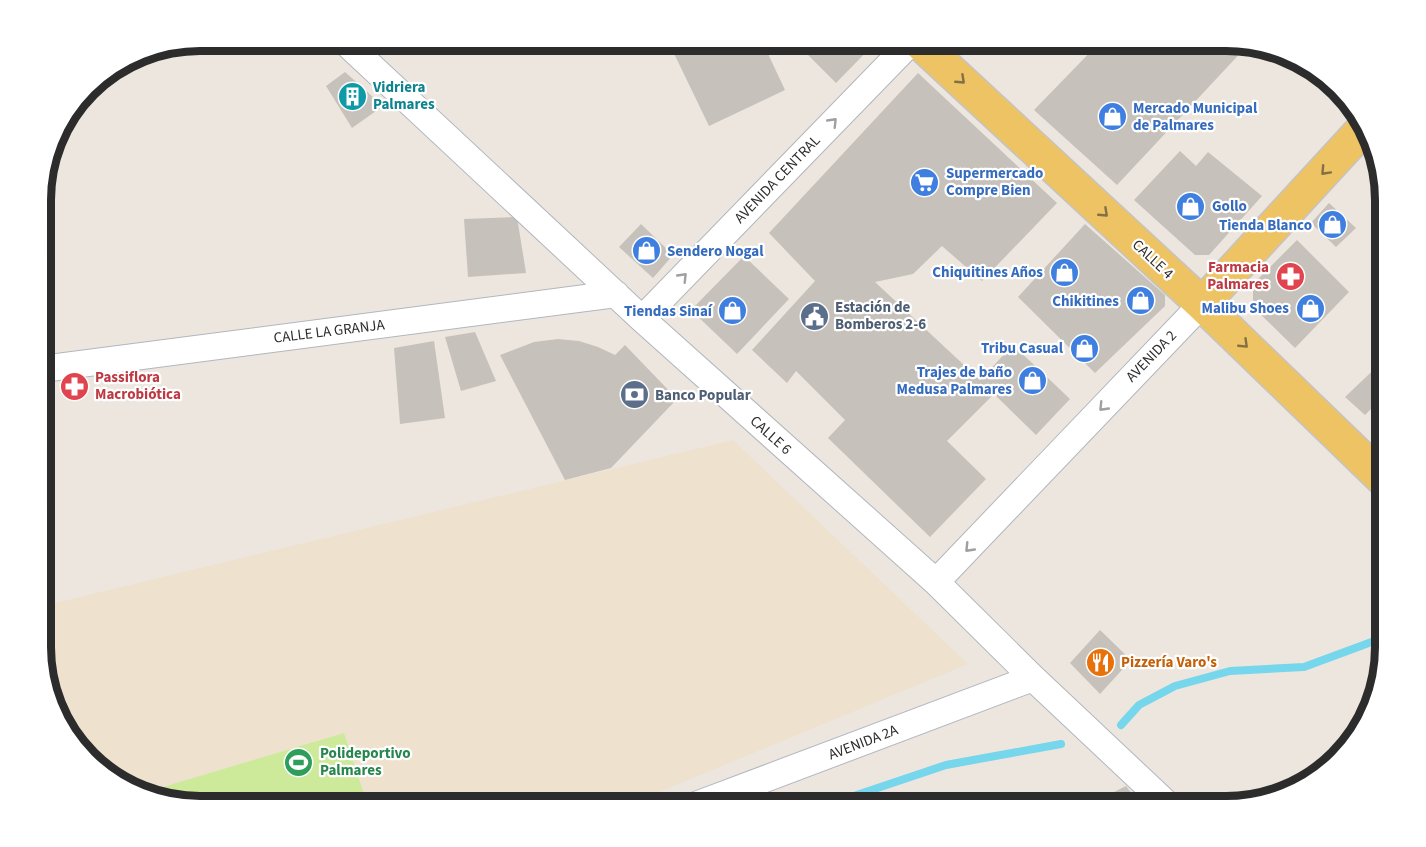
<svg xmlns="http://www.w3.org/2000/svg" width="1426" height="847" font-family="'Source Sans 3',sans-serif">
<rect width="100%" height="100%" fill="#ede6df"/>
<path fill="#eee2cf" d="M 733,440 L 968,664 L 626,806 L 368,806 L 344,733 L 146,792 L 120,785 L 67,735 L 42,667 L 42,606 Z"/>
<path fill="#cde99a" d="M 344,733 L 368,806 L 200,806 L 146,792 Z"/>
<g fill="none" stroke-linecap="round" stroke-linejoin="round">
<path stroke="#76d6ec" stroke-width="8" d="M 1121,725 L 1139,705 L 1175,686 L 1230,671 L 1304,667 L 1385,637
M 824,806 L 946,765 L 1061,744"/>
</g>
<path fill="#c6c1ba" d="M 668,41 L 762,41 L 785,90 L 709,126 Z
M 794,41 L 877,41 L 836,83 Z
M 1101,41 L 1226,41 L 1247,46 L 1117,185 L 1034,110 Z
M 345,72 L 383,106 L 352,128 L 326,86 Z
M 918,73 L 1057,203 L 982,281 L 942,246 L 913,274 L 875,282 L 980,380 L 1013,345 L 1070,399 L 1036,435 L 994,394 L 947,441 L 986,479 L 930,537 L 828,438 L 845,420 L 796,371 L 787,383 L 752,350 L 815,281 L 769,233 Z
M 1180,151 L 1196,166 L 1208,152 L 1262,196 L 1209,255 L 1195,255 L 1134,200 Z
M 1329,203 L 1356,228 L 1336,247 L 1311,223 Z
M 517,217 L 526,273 L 468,277 L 464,219 Z
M 641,224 L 673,255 L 653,278 L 619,247 Z
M 1085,224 L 1165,295 L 1165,306 L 1095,373 L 1018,297 Z
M 1297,240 L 1349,292 L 1295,348 L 1253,307 L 1253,284 Z
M 744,256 L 789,299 L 737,354 L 691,310 Z
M 475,332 L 496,381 L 461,391 L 445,337 Z
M 558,339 L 579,341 L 598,347 L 615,355 L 625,345 L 677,399 L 611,468 L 565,480 L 500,355 L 534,342 Z
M 434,341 L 445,418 L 400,424 L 394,348 Z
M 1385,359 L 1385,395 L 1365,415 L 1345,397 Z
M 1100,630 L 1131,660 L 1100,694 L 1070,663 Z
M 1126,786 L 1141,806 L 1101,806 L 1098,800 Z"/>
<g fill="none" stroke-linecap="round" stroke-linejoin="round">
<defs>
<path id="minor" d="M 344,41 L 642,319 L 936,582 L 1033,678 L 1169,806
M 642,319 L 912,41
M 42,369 L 616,294
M 936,582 L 1202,304
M 693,806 L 1033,678"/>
<path id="major" d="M 918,41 L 1202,304 L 1385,481
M 1202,304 L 1364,128"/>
</defs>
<use href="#minor" stroke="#b2b6bf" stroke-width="28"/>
<use href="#major" stroke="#c4c4c4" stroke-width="36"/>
<use href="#minor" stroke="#fff" stroke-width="26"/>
<use href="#major" stroke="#eec364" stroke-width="33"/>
</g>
<defs><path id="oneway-chevron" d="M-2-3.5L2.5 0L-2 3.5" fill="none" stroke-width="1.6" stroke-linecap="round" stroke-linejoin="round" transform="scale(1.5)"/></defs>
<g stroke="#837045">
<use href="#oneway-chevron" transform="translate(961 80) rotate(43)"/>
<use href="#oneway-chevron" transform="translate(1325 171) rotate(133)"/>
<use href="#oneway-chevron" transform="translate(1104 213) rotate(43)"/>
<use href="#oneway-chevron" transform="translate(1244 344) rotate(44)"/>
</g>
<g stroke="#a0a0a0">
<use href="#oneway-chevron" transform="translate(833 122) rotate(-46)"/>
<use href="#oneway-chevron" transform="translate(683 277) rotate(-46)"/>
<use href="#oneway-chevron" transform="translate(1103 407) rotate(134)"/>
<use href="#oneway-chevron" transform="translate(969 548) rotate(134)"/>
</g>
<defs>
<symbol id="building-disc" viewBox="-11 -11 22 22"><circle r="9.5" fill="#0f9aa8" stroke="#fff"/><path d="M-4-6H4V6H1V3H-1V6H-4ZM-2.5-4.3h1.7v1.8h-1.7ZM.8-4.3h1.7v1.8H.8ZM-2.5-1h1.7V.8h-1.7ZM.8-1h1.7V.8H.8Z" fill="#fff"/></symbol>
<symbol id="shop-disc" viewBox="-11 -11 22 22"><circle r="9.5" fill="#3f7fe0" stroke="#fff"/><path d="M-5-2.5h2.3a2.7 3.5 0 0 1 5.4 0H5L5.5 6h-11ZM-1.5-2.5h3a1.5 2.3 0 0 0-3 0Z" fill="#fff"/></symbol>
<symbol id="supermarket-disc" viewBox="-11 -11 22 22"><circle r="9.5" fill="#3f7fe0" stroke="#fff"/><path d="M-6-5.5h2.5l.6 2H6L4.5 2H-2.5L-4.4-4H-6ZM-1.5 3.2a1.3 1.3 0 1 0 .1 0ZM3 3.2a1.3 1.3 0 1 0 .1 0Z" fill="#fff"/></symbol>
<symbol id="pharmacy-disc" viewBox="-11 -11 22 22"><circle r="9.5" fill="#e0444e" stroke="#fff"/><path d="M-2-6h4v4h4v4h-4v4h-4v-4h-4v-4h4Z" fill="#fff"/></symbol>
<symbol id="civic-disc" viewBox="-11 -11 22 22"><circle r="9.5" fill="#5c6f8a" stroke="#fff"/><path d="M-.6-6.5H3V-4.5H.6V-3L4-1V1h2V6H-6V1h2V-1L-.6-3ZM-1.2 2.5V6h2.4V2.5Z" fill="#fff"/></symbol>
<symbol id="bank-disc" viewBox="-11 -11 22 22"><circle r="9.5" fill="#5c6f8a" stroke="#fff"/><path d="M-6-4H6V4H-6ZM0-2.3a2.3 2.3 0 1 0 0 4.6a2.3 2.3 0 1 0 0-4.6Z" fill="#fff"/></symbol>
<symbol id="restaurant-disc" viewBox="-11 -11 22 22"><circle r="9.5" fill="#e8710a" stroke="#fff"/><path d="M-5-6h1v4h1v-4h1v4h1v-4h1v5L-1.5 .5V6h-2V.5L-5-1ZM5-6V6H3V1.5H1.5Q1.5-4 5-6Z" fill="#fff"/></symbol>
<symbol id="stadium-disc" viewBox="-11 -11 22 22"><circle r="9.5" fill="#2e9e5b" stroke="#fff"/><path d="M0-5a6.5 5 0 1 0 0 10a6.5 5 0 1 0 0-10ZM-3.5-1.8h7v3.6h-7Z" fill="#fff"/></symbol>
</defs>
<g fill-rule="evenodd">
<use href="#building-disc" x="336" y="80" width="33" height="33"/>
<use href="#shop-disc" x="1096" y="100" width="33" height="33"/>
<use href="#supermarket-disc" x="908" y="166" width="33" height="33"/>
<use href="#shop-disc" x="1174" y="190" width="33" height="33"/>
<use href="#shop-disc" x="1316" y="208" width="33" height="33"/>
<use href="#shop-disc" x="630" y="234" width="33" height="33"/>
<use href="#shop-disc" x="1048" y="256" width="33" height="33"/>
<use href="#pharmacy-disc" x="1274" y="260" width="33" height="33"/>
<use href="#shop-disc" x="1124" y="284" width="33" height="33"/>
<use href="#shop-disc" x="1294" y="292" width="33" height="33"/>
<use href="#shop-disc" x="716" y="294" width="33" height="33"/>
<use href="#civic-disc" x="798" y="300" width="33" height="33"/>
<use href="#shop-disc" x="1068" y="332" width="33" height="33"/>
<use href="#shop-disc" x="1016" y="364" width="33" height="33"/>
<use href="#pharmacy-disc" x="58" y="370" width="33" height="33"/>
<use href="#bank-disc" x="618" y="378" width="33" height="33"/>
<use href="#restaurant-disc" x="1084" y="646" width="33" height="33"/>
<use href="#stadium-disc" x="282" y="746" width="33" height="33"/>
</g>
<g text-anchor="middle" stroke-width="4.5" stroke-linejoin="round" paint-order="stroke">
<g font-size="15" font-weight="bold" fill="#0d838f" stroke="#fff" text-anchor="start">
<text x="373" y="92">Vidriera<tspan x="373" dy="17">Palmares</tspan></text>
</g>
<g font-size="15" font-weight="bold" fill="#366cbe" stroke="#fff" text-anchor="end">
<text x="1133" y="113" text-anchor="start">Mercado Municipal<tspan x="1133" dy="17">de Palmares</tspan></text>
<text x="946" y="178" text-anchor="start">Supermercado<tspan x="946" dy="17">Compre Bien</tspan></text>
<text x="1212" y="211" text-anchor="start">Gollo</text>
<text x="1312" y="230">Tienda Blanco</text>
<text x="667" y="256" text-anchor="start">Sendero Nogal</text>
<text x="1043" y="277">Chiquitines Años</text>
<text x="1119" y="306">Chikitines</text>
<text x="1289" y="313">Malibu Shoes</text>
<text x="712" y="316">Tiendas Sinaí</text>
<text x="1063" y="353">Tribu Casual</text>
<text x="1012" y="377">Trajes de baño<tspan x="1012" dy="17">Medusa Palmares</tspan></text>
</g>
<g font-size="15" fill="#2c2c2c" stroke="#fff">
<text transform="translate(777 179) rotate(-46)" y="5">AVENIDA CENTRAL</text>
<text transform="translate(1153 259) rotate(43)" y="5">CALLE 4</text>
<text transform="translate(329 331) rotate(-7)" y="5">CALLE LA GRANJA</text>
<text transform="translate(1151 356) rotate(-46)" y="5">AVENIDA 2</text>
<text transform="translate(771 435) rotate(42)" y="5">CALLE 6</text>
<text transform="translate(863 742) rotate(-21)" y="5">AVENIDA 2A</text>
</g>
<g font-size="15" font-weight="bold" fill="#be3a42" stroke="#fff" text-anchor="end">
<text x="1269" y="272">Farmacia<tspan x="1269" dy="17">Palmares</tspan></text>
<text x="95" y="382" text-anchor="start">Passiflora<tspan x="95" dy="17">Macrobiótica</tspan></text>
</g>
<g font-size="15" font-weight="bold" fill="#4e5e75" stroke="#fff" text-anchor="start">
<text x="835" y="312">Estación de<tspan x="835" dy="17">Bomberos 2-6</tspan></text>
<text x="655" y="400">Banco Popular</text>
</g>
<g font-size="15" font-weight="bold" fill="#c56008" stroke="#fff" text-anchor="start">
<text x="1121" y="667">Pizzería Varo's</text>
</g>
<g font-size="15" font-weight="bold" fill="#27864d" stroke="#fff" text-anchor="start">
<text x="320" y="758">Polideportivo<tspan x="320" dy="17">Palmares</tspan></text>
</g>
</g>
<path d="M0 0H1426V847H0ZM200 51H1226A149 149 0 0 1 1375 200V647A149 149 0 0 1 1226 796H200A149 149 0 0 1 51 647V200A149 149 0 0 1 200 51Z" fill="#fff" fill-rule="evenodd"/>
<path fill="none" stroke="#2c2c2c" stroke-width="8" d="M200 51H1226A149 149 0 0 1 1375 200V647A149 149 0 0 1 1226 796H200A149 149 0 0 1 51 647V200A149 149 0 0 1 200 51Z"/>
</svg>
